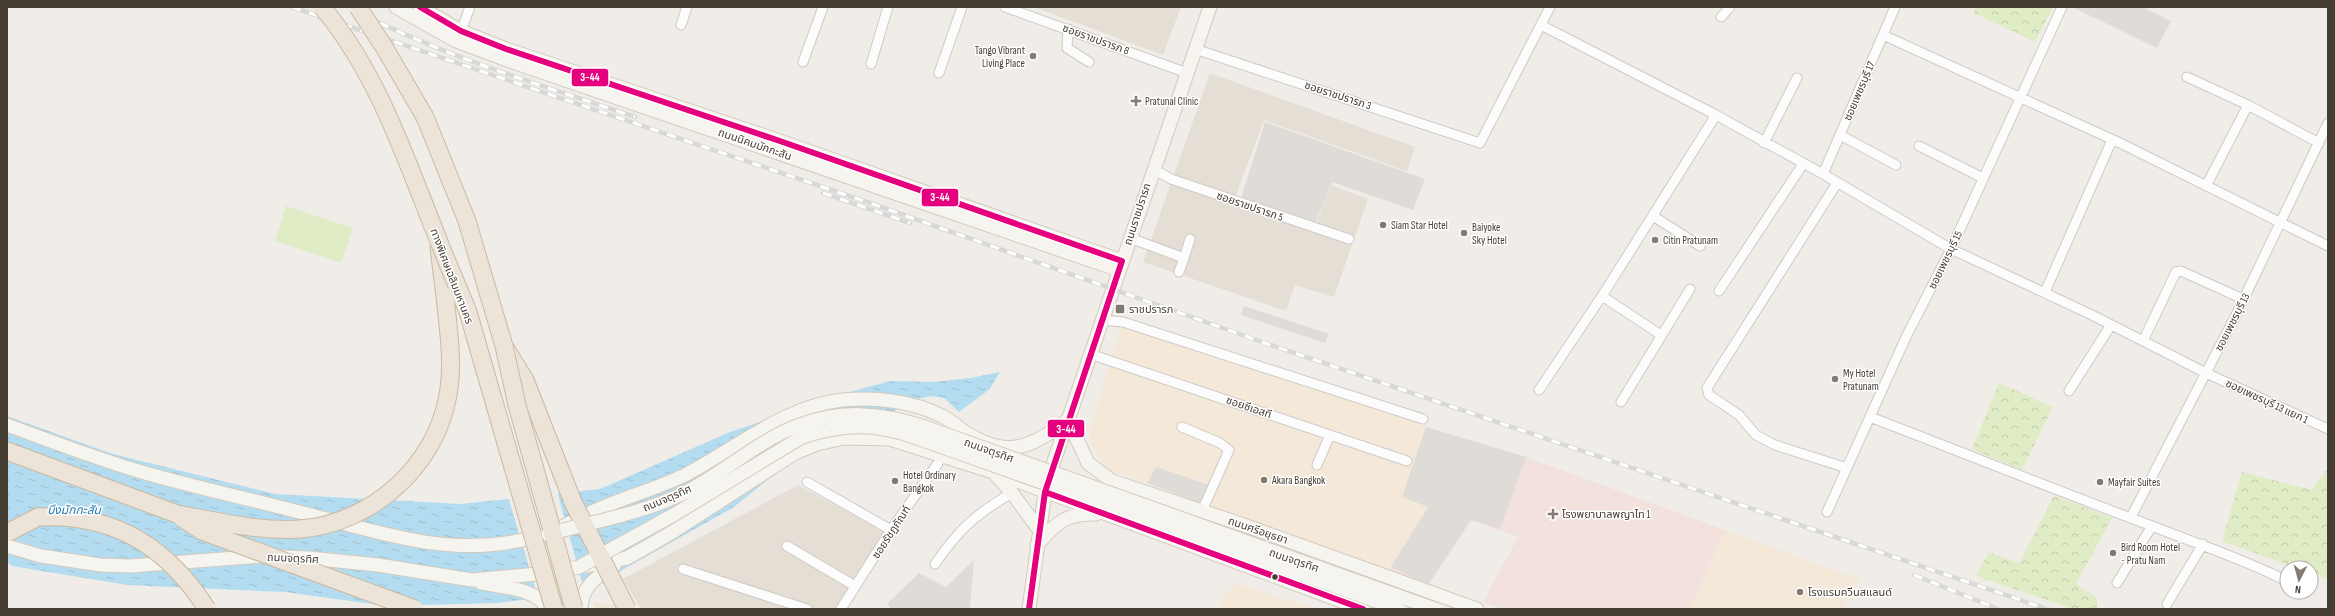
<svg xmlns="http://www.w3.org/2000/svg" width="2335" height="616" font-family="'Sofia Sans Condensed','Noto Sans Thai',sans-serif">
<defs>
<pattern id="forest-crowns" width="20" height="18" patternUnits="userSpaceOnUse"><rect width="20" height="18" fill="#dfecc5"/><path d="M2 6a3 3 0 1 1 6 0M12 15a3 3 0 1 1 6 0" fill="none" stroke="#c1cbaa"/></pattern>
<pattern id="water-ripples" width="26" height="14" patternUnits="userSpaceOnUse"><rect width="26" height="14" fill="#b4dcf1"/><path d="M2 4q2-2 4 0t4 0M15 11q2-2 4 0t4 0" fill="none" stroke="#9cbecf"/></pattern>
</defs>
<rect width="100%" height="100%" fill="#f0ede8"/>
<path fill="#e5ded4" d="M 1034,7 L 1181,7 L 1163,55 Z
M 1210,73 L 1415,147 L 1407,171 L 1264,120 L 1233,203 L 1313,232 L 1331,185 L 1368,199 L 1334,297 L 1295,285 L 1286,311 L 1143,262 Z
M 798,485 L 884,532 L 835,609 L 641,609 L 623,579 Z"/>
<path fill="#f4e8d9" d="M 1123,321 L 1337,394 L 1426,427 L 1402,497 L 1428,507 L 1388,570 L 1109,470 L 1091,445 L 1089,431 Z
M 1725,530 L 1861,580 L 1842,609 L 1690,609 Z
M 1234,583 L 1311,607 L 1310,609 L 1216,609 Z"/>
<path fill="#eee7d9" d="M 593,601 L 634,609 L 594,609 Z"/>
<path fill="#f3e1de" d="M 1426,427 L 1526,457 L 1725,530 L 1690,609 L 1502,609 L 1483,602 L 1518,537 L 1471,520 L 1428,585 L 1388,570 L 1428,507 L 1402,497 Z"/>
<path fill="#dfecc5" d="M 286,206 L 353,228 L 341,263 L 275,241 Z"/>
<path fill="url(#forest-crowns)" d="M 1976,7 L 2053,7 L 2035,42 L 1974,13 Z
M 1999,383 L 2053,407 L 2022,470 L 1972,449 Z
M 2328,468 L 2328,579 L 2311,573 L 2311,568 L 2297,568 L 2222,541 L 2242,472 L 2312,490 Z
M 2054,496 L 2112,518 L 2076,584 L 2097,598 L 2097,609 L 2073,609 L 1976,576 L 1989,552 L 2019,563 Z"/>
<path fill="#dfdcd8" d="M 2072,7 L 2142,7 L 2171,21 L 2157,48 Z
M 1265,122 L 1425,179 L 1413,210 L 1332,182 L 1315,224 L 1241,198 Z
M 1244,306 L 1329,334 L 1325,343 L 1241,315 Z
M 1426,427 L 1526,457 L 1500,529 L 1471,520 L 1428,585 L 1391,567 L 1428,507 L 1402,497 Z
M 1156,467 L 1209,485 L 1202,504 L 1147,483 Z
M 974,560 L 970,609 L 891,609 L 887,604 L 919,573 L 946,587 Z"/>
<path fill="url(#water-ripples)" d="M 1000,372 L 990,389 L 959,412 L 944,398 L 931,396 L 917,399 L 877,420 L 801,453 L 734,507 L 583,592 L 498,603 L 387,606 L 285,592 L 127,585 L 12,566 L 7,562 L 7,416 L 113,454 L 275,494 L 461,504 L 600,489 L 730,432 L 842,394 L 890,381 L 933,382 L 971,378 Z"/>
<path fill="#f0ede8" d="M 557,491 L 585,593 L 539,600 L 508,497 Z"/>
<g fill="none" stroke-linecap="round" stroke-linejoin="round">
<defs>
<path id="street" d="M 1005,7 L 1187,73
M 1721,17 L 1730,7
M 681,25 L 687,7
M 1541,25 L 1716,115 L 1823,174 L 1951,249 L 2092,315 L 2206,373 L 2328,429
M 1068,29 L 1067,48 L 1089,62
M 461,31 L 470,7
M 1883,35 L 2118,142 L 2328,246
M 1195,49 L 1480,143 L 1550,7
M 803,62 L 823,7
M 871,64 L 888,7
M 939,73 L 962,7
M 2187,77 L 2248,105 L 2319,143
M 1840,135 L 1896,165
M 1764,143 L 1797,78
M 1919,146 L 1983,178
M 1153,169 L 1171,179 L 1349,239
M 1823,174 L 1895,7
M 1837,183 L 1707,388 L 1709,395 L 1739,415 L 1756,435 L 1775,445 L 1847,468
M 2206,186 L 2248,105
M 1653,216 L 1700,246
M 1130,238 L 1184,258 L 1179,272
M 1184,258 L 1190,239
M 1719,291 L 1803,164
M 2045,292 L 2112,140
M 1602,296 L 1661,335
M 1102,320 L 1123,322 L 1423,419
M 2143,341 L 2176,272 L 2181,271 L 2243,299
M 1090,354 L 1407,461
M 1539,390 L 1602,296 L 1716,115
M 2069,391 L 2111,325
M 1621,402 L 1690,289
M 1870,417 C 1964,453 2058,491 2152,526 C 2198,544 2243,559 2287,581
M 1182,427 L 1220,443 L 1229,450 L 1202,511
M 1317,465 L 1330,435
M 807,482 L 891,530
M 1827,512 L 1906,337 L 1951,249 L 2062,7
M 2131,517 L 2236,315 L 2328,123
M 787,546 L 855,586
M 935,564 C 959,529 976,514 1012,493
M 683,569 L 807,609
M 2117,583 L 2152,526
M 2167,604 L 2203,544
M 841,609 L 891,530 L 943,456"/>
<path id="secondary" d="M 396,7 L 456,41 L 507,60 L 1119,270
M 420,7 L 461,31 L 506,49 L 777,140 L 1122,261
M 1068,420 L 1088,463 L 1112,481 L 1244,525 L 1477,609
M 7,425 C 50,441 92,457 135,470 C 188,486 242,497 295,511 C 370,529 444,558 522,540 C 531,538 541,536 550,533 C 567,525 583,515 601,508 C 629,496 658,488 685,475 C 737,448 783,407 842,400 C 875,397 913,401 942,416 C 951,420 957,427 965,432 C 1007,459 1031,448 1068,420
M 995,474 L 1012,493 L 1040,531
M 1037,545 C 1056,523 1066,513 1096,514
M 7,546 L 41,556 L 101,565 L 130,566 L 264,556 L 309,558 L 378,565 L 472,580 L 548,573 L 627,558 L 671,533 L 795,453 L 817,444 L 844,438 L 890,439 L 993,472 L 1363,609
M 481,583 C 503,588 535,587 548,609
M 581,609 C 581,587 597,576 614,566
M 1029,609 L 1045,492 L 1055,458 L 1210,7"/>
<path id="highway" d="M 425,117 L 467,221 L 504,346 L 525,380 L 573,502
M 439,248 L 445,296
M 7,451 L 177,514
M 7,533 L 38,517"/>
</defs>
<use href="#street" stroke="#cecac5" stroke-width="11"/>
<use href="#secondary" stroke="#d1cbbf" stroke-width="15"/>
<use href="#highway" stroke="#cab9a1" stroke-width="19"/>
<use href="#street" stroke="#fdfcfc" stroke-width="9"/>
<use href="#secondary" stroke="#f6f4ee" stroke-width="13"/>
<use href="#highway" stroke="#ece4d8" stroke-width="17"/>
<defs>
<path id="rail" d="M 292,7 L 867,202 L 1265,343 L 2047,609
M 348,7 C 439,55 538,84 635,117
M 823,193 L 910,223
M 1914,575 L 1998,609"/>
</defs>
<use href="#rail" stroke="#d8d8d7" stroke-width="4.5"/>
<use href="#rail" stroke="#fff" stroke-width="3" stroke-dasharray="9" stroke-linecap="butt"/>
<defs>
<path id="secondary-bridge" d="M 548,534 C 592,522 640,514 682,494 C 721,475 754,444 794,427 C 839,409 880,412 925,427 L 1435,609
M 579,567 L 675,514 L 802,437 C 844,424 873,423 914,437 L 1399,609"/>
<path id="highway-bridge" d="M 322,7 C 379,75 405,158 438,239 C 447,263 458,287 468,312 L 554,609
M 358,7 L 384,47 L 425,117
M 504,346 L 517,405 L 574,609
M 573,502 L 627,609
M 177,514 C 217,521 259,532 300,529 C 371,524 436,466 448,395 C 454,362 448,328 445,296
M 38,517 C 113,513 167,546 207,609
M 182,518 L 202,531 L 415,609"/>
</defs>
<use href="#secondary-bridge" stroke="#d1cbbf" stroke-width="15" stroke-linecap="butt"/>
<use href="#highway-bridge" stroke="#cab9a1" stroke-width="19" stroke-linecap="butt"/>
<use href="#secondary-bridge" stroke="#f6f4ee" stroke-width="13"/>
<use href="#highway-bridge" stroke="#ece4d8" stroke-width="17"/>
<defs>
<path id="bus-1" d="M 420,7 L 461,31 L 506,49 L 777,140 L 1122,261 L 1045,492 L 1029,609
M 1045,492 L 1363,609"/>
</defs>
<use href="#bus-1" stroke="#fff" stroke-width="9"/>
<use href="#bus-1" stroke="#e5007d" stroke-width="6"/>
</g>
<g fill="#827b72" stroke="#fff" stroke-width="1.5">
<circle cx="1033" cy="56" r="4"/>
<path d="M1134 95h4v4h4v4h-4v4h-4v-4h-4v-4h4z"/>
<circle cx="1383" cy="225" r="4"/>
<circle cx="1464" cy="233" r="4"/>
<circle cx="1655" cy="240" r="4"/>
<rect x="1115" y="304" width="10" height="10" rx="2"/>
<circle cx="1835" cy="379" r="4"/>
<circle cx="1264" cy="480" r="4"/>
<circle cx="895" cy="481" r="4"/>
<circle cx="2100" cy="482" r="4"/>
<path d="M1551 508h4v4h4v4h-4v4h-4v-4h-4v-4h4z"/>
<circle cx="2113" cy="553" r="4"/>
<circle cx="1800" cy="592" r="4"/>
</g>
<circle fill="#463d33" stroke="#fff" stroke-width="1.5" cx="1275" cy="577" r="3.5"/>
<g text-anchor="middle" stroke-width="3" stroke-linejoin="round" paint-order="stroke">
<g font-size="11" fill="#463d33" stroke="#fff">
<text transform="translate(1096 39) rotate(20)" y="4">ซอยราชปรารภ 8</text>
<text transform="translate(1859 91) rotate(-67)" y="4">ซอยเพชรบุรี 17</text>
<text transform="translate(1338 95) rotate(18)" y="4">ซอยราชปรารภ 3</text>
<text transform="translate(755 144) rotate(19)" y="4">ถนนนิคมมักกะสัน</text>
<text transform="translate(1250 206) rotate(19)" y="4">ซอยราชปรารภ 5</text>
<text transform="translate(1137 214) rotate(-72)" y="4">ถนนราชปรารภ</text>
<text transform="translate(1945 260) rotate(-64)" y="4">ซอยเพชรบุรี 15</text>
<text transform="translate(452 276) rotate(69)" y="4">ทางพิเศษเฉลิมมหานคร</text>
<text transform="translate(2232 322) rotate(-63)" y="4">ซอยเพชรบุรี 13</text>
<text transform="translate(2267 401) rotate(25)" y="4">ซอยเพชรบุรี 13 แยก 1</text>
<text transform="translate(1249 407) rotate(19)" y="4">ซอยซีเอสที</text>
<text transform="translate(989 450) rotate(20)" y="4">ถนนจตุรทิศ</text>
<text transform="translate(667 498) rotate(-23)" y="4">ถนนจตุรทิศ</text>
<text transform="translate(1258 530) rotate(19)" y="4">ถนนศรีอยุธยา</text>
<text transform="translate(891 532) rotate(-57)" y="4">ซอยรัชฎภัณฑ์</text>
<text transform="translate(293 558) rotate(3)" y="4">ถนนจตุรทิศ</text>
<text transform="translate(1294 560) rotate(19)" y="4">ถนนจตุรทิศ</text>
</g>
<g font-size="11" fill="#463d33" stroke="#fff" text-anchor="start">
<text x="1025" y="54" text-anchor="end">Tango Vibrant<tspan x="1025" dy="13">Living Place</tspan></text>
<text x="1145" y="105">Pratunal Clinic</text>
<text x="1391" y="229">Siam Star Hotel</text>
<text x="1472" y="231">Baiyoke<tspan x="1472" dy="13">Sky Hotel</tspan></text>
<text x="1663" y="244">Citin Pratunam</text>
<text x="1129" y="313">ราชปรารภ</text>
<text x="1843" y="377">My Hotel<tspan x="1843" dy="13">Pratunam</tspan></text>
<text x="903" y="479">Hotel Ordinary<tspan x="903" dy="13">Bangkok</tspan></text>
<text x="1272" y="484">Akara Bangkok</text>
<text x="2108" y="486">Mayfair Suites</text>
<text x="1562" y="518">โรงพยาบาลพญาไท 1</text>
<text x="2121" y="551">Bird Room Hotel<tspan x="2121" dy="13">- Pratu Nam</tspan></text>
<text x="1808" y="596">โรงแรมควีนสแลนด์</text>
</g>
<g font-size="12" font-style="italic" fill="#257cb0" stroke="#fff">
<text x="74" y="514">บึงมักกะสัน</text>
</g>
</g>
<g stroke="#fff" stroke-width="1.5">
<rect x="571" y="68" width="38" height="19" rx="4" fill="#e5007d"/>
<rect x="921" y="188" width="38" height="19" rx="4" fill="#e5007d"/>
<rect x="1047" y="419" width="38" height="19" rx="4" fill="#e5007d"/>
</g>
<g font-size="11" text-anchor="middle" font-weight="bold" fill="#fff">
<text x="590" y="81">3-44</text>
<text x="940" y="201">3-44</text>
<text x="1066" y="433">3-44</text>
</g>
<rect width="2335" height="616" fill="none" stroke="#463d33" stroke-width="16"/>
<g transform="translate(2299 580) rotate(186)"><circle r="19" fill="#ffffff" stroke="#b5b1ad"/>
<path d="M0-3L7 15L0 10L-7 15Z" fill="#827b72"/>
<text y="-6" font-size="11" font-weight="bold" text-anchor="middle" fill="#463d33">N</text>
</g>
</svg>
